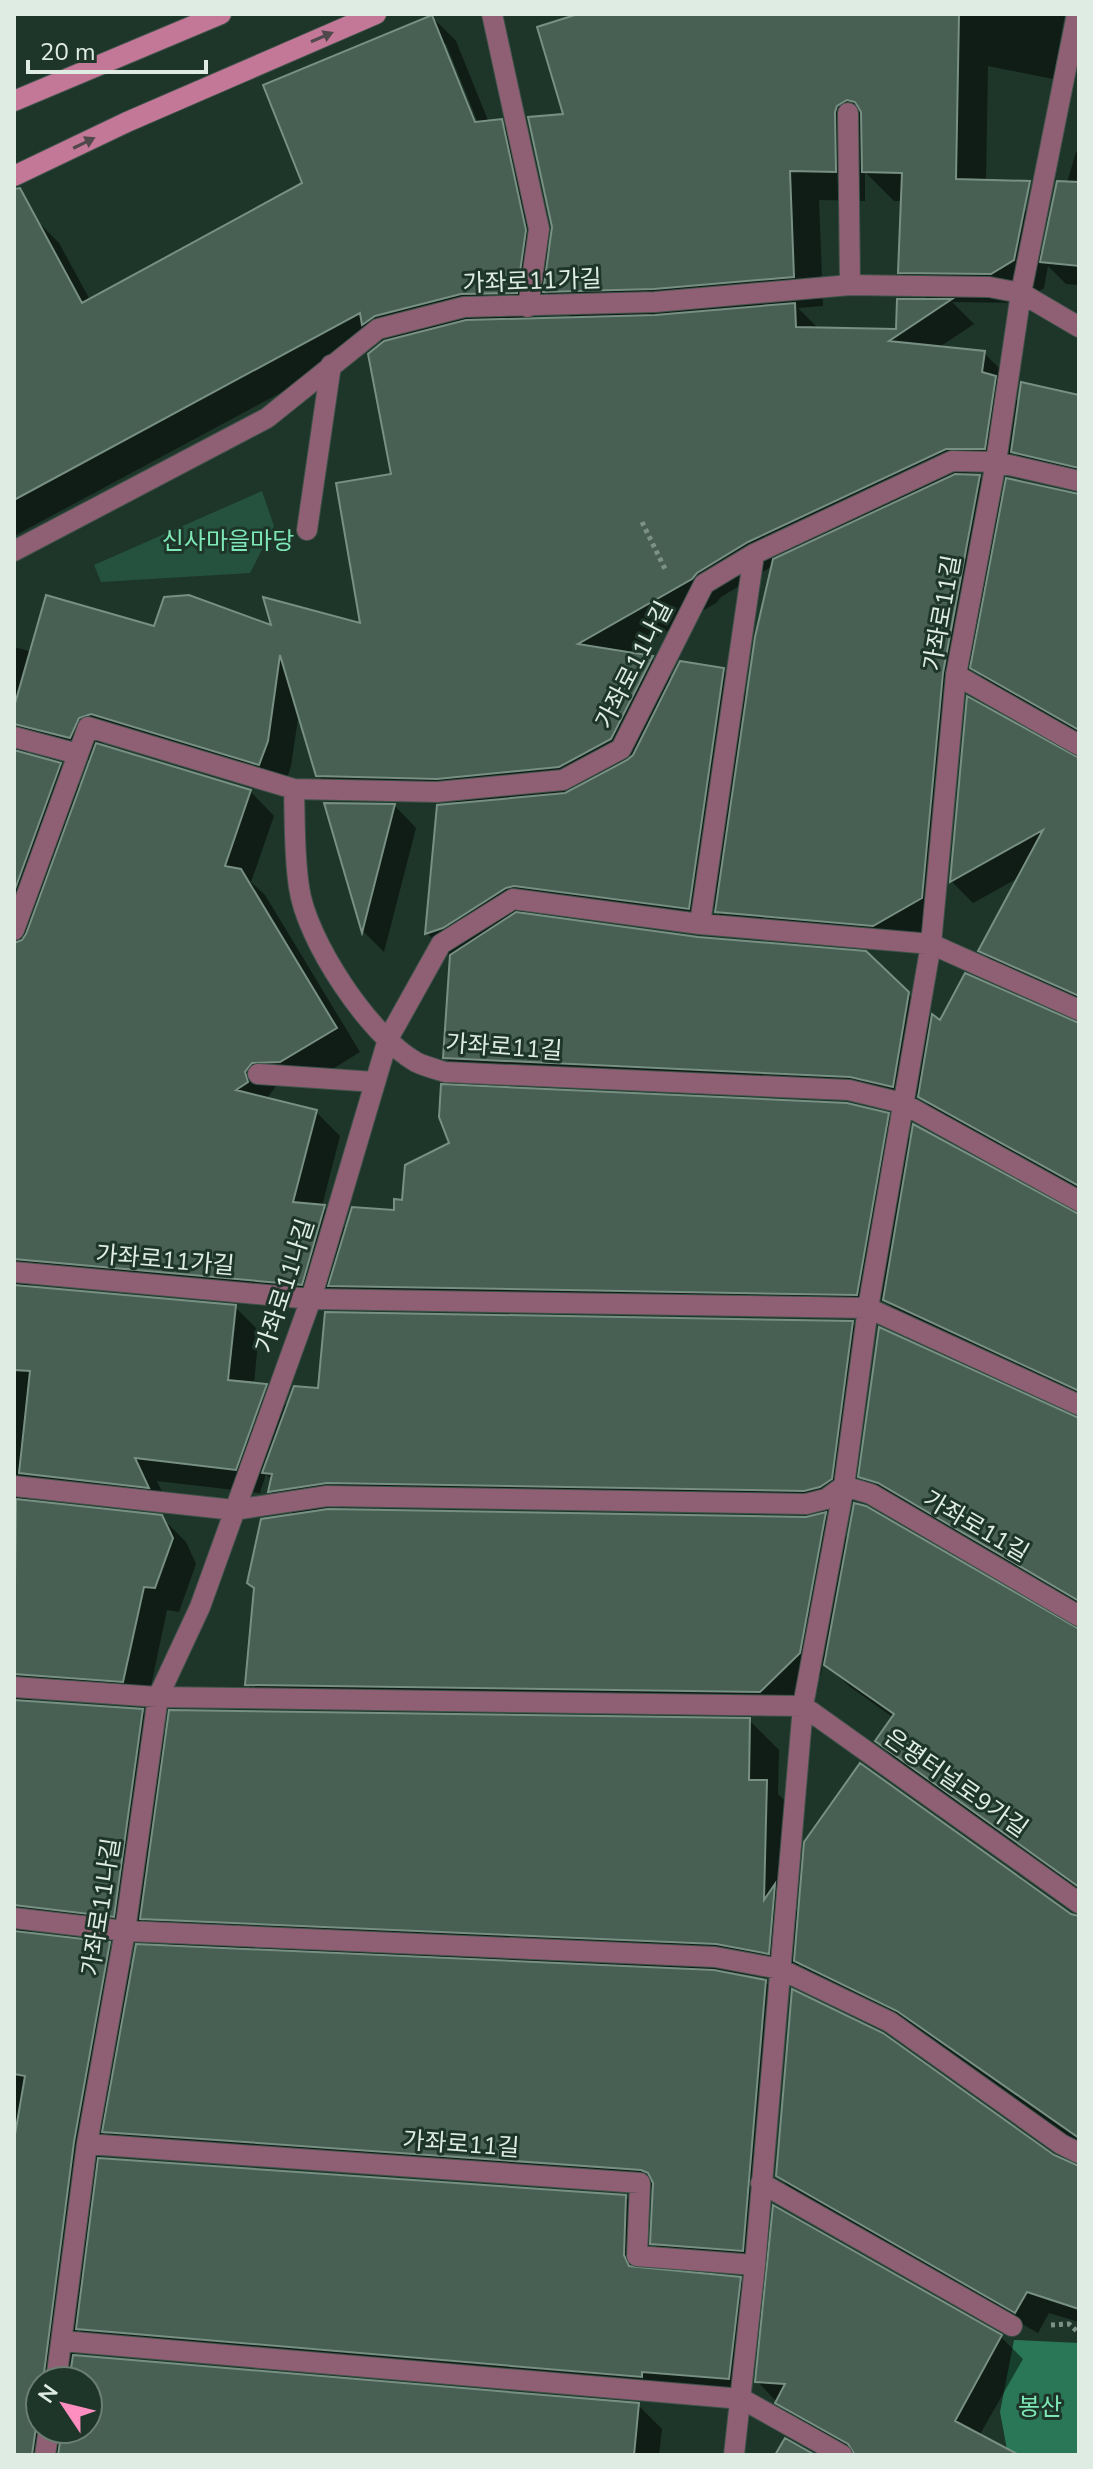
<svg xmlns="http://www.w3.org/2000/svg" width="1093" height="2469" font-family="'Nunito Sans','Noto Sans KR',sans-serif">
<rect width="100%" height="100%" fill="#1e352a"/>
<path fill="#25523e" d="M 262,491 L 274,526 L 250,573 L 101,582 L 94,565 Z"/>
<path fill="#2a7757" d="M 1014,2340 L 1079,2343 L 1079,2455 L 1008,2455 L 1000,2412 Z"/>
<path fill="#0007" fill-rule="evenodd" d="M 585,14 L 1065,14 L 1053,79 L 988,66 L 986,181 L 997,182 L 1027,212 L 1023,232 L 1046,255 L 1076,152 L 1079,152 L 1079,285 L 1066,284 L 1048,266 L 1044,288 L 1021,303 L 952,302 L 974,324 L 938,348 L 984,353 L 1008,377 L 1006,389 L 1020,403 L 1079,397 L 1079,484 L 1035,474 L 1012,450 L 1008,472 L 965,473 L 965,476 L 980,477 L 1004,501 L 1079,495 L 1079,738 L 995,690 L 970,665 L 964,695 L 943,920 L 896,947 L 739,933 L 713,908 L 710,930 L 528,909 L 519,915 L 908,994 L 940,1024 L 1079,1024 L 1079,1194 L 942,1119 L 917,1093 L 914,1108 L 873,1098 L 467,1079 L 445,1057 L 452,954 L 449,955 L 427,933 L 438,807 L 457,805 L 457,802 L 342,800 L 318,775 L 299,712 L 291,766 L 284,788 L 103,741 L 101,746 L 250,791 L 274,816 L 251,882 L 265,895 L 360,1052 L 305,1086 L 276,1086 L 268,1097 L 269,1100 L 316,1112 L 340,1136 L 322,1206 L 347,1229 L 396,1212 L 888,1115 L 912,1140 L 1079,1214 L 1079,1401 L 907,1322 L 882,1297 L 878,1316 L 352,1307 L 332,1287 L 325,1308 L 40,1282 L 32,1284 L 29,1288 L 235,1307 L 259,1331 L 254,1384 L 266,1385 L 288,1407 L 320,1390 L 852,1323 L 874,1344 L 853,1501 L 842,1508 L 827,1512 L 350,1504 L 319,1509 L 319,1511 L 806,1519 L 825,1515 L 849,1539 L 1079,1629 L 1079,1891 L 899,1763 L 877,1741 L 894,1718 L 849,1686 L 823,1661 L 821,1675 L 782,1713 L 268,1706 L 247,1684 L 295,1516 L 270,1491 L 272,1480 L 266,1474 L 260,1493 L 157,1481 L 171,1511 L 32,1498 L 29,1503 L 161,1517 L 186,1542 L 196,1564 L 179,1612 L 167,1610 L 147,1705 L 40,1697 L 32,1699 L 29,1703 L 142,1711 L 168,1736 L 749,1720 L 779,1750 L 778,1794 L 796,1812 L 793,1906 L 800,1913 L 1079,1917 L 1079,2145 L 819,1983 L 799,1964 L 798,1982 L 729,1972 L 729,1975 L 765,1982 L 786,2002 L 763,2270 L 673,2264 L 653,2243 L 655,2189 L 125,2152 L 104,2131 L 99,2160 L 626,2197 L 646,2218 L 644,2270 L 740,2279 L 760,2300 L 749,2399 L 99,2349 L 77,2328 L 74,2357 L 638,2405 L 662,2429 L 659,2455 L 14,2455 L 14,647 L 32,652 L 155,628 L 362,626 L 393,475 L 384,344 L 379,340 L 14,536 L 14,230 L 35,219 L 59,243 L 90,300 L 305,184 L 432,17 L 456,41 L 489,123 L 501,122 L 525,146 L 549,256 L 565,116 ZM 442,44 L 446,44 L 481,130 L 477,132 ZM 865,172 L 894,201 L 902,201 L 900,272 L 929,301 L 898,331 L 819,329 L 798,308 L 823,306 L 819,200 L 865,201 ZM 544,290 L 573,319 L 528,320 L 528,316 L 540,316 ZM 774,565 L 749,695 L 723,670 L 673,679 L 652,658 L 627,654 L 716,603 L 721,597 ZM 42,748 L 92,761 L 82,787 L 60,765 L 26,756 L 29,751 ZM 141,1917 L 172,1948 L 134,1969 L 109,1944 L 29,1935 L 32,1930 L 138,1940 ZM 40,2381 L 88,2381 L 88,2429 L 40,2429 Z
M 969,700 L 1079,758 L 1079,1007 L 1002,972 L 980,950 L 1020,877 L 973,903 L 952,882 Z
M 327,805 L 395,806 L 416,828 L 384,952 L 364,932 Z
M 1079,1418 L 1079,1608 L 883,1498 L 860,1476 Z
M 1054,2157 L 1079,2167 L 1079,2322 L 1049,2313 L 1038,2333 L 800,2198 L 778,2176 Z
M 775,2208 L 1001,2337 L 1023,2359 L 979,2436 L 1009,2455 L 855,2455 L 799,2424 L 777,2402 L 757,2381 Z"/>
<path fill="#486054" stroke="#779083" stroke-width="2" d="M 578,14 L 959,14 L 956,179 L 1030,181 L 1014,260 L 991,274 L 898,273 L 902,173 L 862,172 L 861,112 L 855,102 L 847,100 L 837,106 L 835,112 L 836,172 L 790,171 L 794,277 L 654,289 L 543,292 L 552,227 L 528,117 L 563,114 L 537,27 Z
M 432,15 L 475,122 L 502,119 L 526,230 L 517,293 L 461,294 L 375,316 L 362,325 L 360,313 L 14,500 L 14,189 L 20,188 L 82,303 L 302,183 L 263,85 Z
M 1057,181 L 1079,182 L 1079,266 L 1040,262 Z
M 897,299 L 952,299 L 889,341 L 985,351 L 982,372 L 996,376 L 985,449 L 946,449 L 748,542 L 697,573 L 692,579 L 578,644 L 653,656 L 611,739 L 559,767 L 437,779 L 316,776 L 280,655 L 268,741 L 259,765 L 91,714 L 79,718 L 70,738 L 14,724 L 14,707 L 46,595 L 154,626 L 164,597 L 189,595 L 271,625 L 263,597 L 360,623 L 336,483 L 391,474 L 368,354 L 384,341 L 466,320 L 655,315 L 795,303 L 796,327 L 896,329 Z
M 1021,382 L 1079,395 L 1079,468 L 1011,452 Z
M 955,474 L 980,475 L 943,673 L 922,898 L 873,926 L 715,912 L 755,637 L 773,559 Z
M 1006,478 L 1079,494 L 1079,730 L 970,668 Z
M 680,661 L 724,668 L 689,909 L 514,886 L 506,888 L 443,928 L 425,934 L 437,805 L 565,793 L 627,760 L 633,755 Z
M 967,696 L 1079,758 L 1079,996 L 978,951 L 1043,830 L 950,882 Z
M 96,743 L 251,790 L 225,866 L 241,869 L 337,1028 L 280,1062 L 252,1063 L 245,1072 L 248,1082 L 236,1090 L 317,1110 L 293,1202 L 325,1205 L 302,1285 L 14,1259 L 14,943 L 22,940 L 26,934 Z
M 14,750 L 61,763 L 14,892 Z
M 324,803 L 395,804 L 362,933 Z
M 516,912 L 698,937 L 866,951 L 909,992 L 893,1087 L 850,1077 L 443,1058 L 450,955 Z
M 965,973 L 1079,1023 L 1079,1186 L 918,1097 L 932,1014 L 940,1020 Z
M 441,1084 L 847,1103 L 889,1113 L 857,1295 L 328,1286 L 352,1207 L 394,1210 L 394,1199 L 402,1200 L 405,1165 L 449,1143 L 439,1117 Z
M 913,1124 L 1079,1214 L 1079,1391 L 883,1300 Z
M 14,1285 L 236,1305 L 228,1380 L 267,1384 L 236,1470 L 135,1458 L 149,1488 L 19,1473 L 30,1371 L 14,1370 Z
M 325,1312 L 853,1321 L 832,1479 L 820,1487 L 804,1491 L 327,1483 L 268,1492 L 272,1474 L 262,1473 L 294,1386 L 318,1388 Z
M 879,1327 L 1079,1418 L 1079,1601 L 878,1483 L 858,1477 Z
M 16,1499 L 162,1515 L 173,1538 L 155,1588 L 144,1587 L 123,1682 L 14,1674 Z
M 854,1503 L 866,1506 L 1079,1629 L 1079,1887 L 875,1741 L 894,1714 L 824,1665 Z
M 328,1509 L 806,1517 L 826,1512 L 800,1653 L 760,1692 L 245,1685 L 254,1588 L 247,1583 L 261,1519 Z
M 14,1700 L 143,1709 L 114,1917 L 14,1905 Z
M 169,1710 L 750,1718 L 749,1780 L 767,1780 L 764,1900 L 775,1884 L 769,1954 L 716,1944 L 140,1919 Z
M 860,1763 L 1071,1914 L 1079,1916 L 1079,2138 L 897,2011 L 794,1961 L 804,1842 Z
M 14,1931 L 110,1942 L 74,2142 L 43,2381 L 40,2381 L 40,2420 L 36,2427 L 32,2455 L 14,2455 L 14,2140 L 25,2076 L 14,2074 Z
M 136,1944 L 714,1970 L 766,1980 L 743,2251 L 650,2244 L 653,2183 L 648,2173 L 641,2170 L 102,2132 Z
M 792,1989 L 883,2033 L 1054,2155 L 1079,2166 L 1079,2309 L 1027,2292 L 1015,2313 L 776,2176 Z
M 98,2158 L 626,2195 L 624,2255 L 629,2266 L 741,2277 L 729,2379 L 642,2372 L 642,2377 L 76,2329 Z
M 773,2205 L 1002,2335 L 955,2421 L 1019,2455 L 855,2455 L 848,2444 L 775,2403 L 785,2384 L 755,2382 Z
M 73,2355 L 639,2403 L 634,2455 L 58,2455 L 62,2429 L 88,2429 L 88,2381 L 69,2381 Z
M 785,2438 L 815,2455 L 775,2455 Z"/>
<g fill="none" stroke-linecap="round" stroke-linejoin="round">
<defs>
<path id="service" d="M 848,113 L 850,285
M 307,530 L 331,365
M 956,675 L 1079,745
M 931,944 L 1079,1010
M 258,1074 L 375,1082
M 868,1308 L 1079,1405
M 761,2183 L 1012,2326
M 742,2399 L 842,2455"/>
<path id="minor" d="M 492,14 L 539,229 L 528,307
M 14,551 L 267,418 L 378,329 L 464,307 L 655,302 L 850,285 L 989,287 L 1021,293 L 1079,327
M 14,737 L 78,754
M 294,789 C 295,821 294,855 299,887 C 306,940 369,1035 416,1062 C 424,1066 435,1069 445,1072 L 849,1090 L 902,1103 L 1079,1201
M 700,924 L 754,554
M 14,930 L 88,727 L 294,789 L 437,792 L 563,780 L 621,749 L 704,584 L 754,554 L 952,461 L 996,462 L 1079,481
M 14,1272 L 311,1299 L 868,1308
M 14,1486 L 234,1510 L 327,1496 L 806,1504 L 826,1499 L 844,1486 L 871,1494 L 1079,1616
M 14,1687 L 158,1697 L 803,1706
M 803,1706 L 1079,1903
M 14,1918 L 125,1931 L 715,1957 L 780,1969 L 890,2022 L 1061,2144 L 1079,2153
M 87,2144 L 640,2183 L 637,2256 L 755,2265
M 62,2341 L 742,2399
M 56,2381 L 87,2144 L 125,1931 L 158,1697 L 200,1607 L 311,1299 L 388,1039 L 441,944 L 513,899 L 700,924 L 931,944
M 45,2455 L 49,2429
M 734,2455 L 755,2265 L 803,1706 L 844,1486 L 868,1308 L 931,944 L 956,675 L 996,462 L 1021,293 L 1077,14"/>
<path id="secondary" d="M 14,101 L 221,14
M 14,176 L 127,122 L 376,14"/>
</defs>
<use href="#service" stroke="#3d5248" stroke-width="22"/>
<use href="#minor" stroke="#3d5248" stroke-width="22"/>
<use href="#secondary" stroke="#3d5248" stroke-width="22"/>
<path stroke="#7e9187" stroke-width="5" stroke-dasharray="4 4" stroke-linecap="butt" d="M 642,522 L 666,571
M 1051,2325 L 1069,2324 L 1079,2333"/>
<use href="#service" stroke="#8f5f73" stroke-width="20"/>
<use href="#minor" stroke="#8f5f73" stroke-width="20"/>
<use href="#secondary" stroke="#c47898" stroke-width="20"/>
</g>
<defs><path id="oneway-solid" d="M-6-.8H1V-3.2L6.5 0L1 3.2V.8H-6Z" transform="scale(2)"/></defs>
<g fill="#50494b">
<use href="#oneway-solid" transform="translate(322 37) rotate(-23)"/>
<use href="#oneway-solid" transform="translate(84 143) rotate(-26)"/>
</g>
<g text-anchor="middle" stroke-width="6" stroke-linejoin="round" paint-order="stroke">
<g font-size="24" fill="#deece4" stroke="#1e352a">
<text transform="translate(532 281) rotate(-2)" y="8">가좌로11가길</text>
<text transform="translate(942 613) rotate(-80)" y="8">가좌로11길</text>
<text transform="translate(634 665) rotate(-63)" y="8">가좌로11나길</text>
<text transform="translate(504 1047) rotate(4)" y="8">가좌로11길</text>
<text transform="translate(165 1260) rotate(5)" y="8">가좌로11가길</text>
<text transform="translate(285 1286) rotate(-72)" y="8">가좌로11나길</text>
<text transform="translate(976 1526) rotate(30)" y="8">가좌로11길</text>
<text transform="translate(956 1783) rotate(35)" y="8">은평터널로9가길</text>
<text transform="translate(101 1907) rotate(-81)" y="8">가좌로11나길</text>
<text transform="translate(461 2144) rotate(4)" y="8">가좌로11길</text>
</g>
<g font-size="24" fill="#7de7b6" stroke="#1e352a">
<text x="228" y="549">신사마을마당</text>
<text x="1040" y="2415">봉산</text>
</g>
</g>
<rect width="1093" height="2469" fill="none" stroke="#deece4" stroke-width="32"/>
<g transform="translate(64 2405) rotate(305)"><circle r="38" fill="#1e352a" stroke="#6b7e74" stroke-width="2"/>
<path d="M0-6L14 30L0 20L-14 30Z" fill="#fd8ebf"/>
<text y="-12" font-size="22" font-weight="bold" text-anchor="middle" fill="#deece4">N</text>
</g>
<path d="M28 60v12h178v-12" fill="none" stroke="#deece4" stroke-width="4"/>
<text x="40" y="60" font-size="24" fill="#deece4" stroke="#1e352a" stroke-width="6" paint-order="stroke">20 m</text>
</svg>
